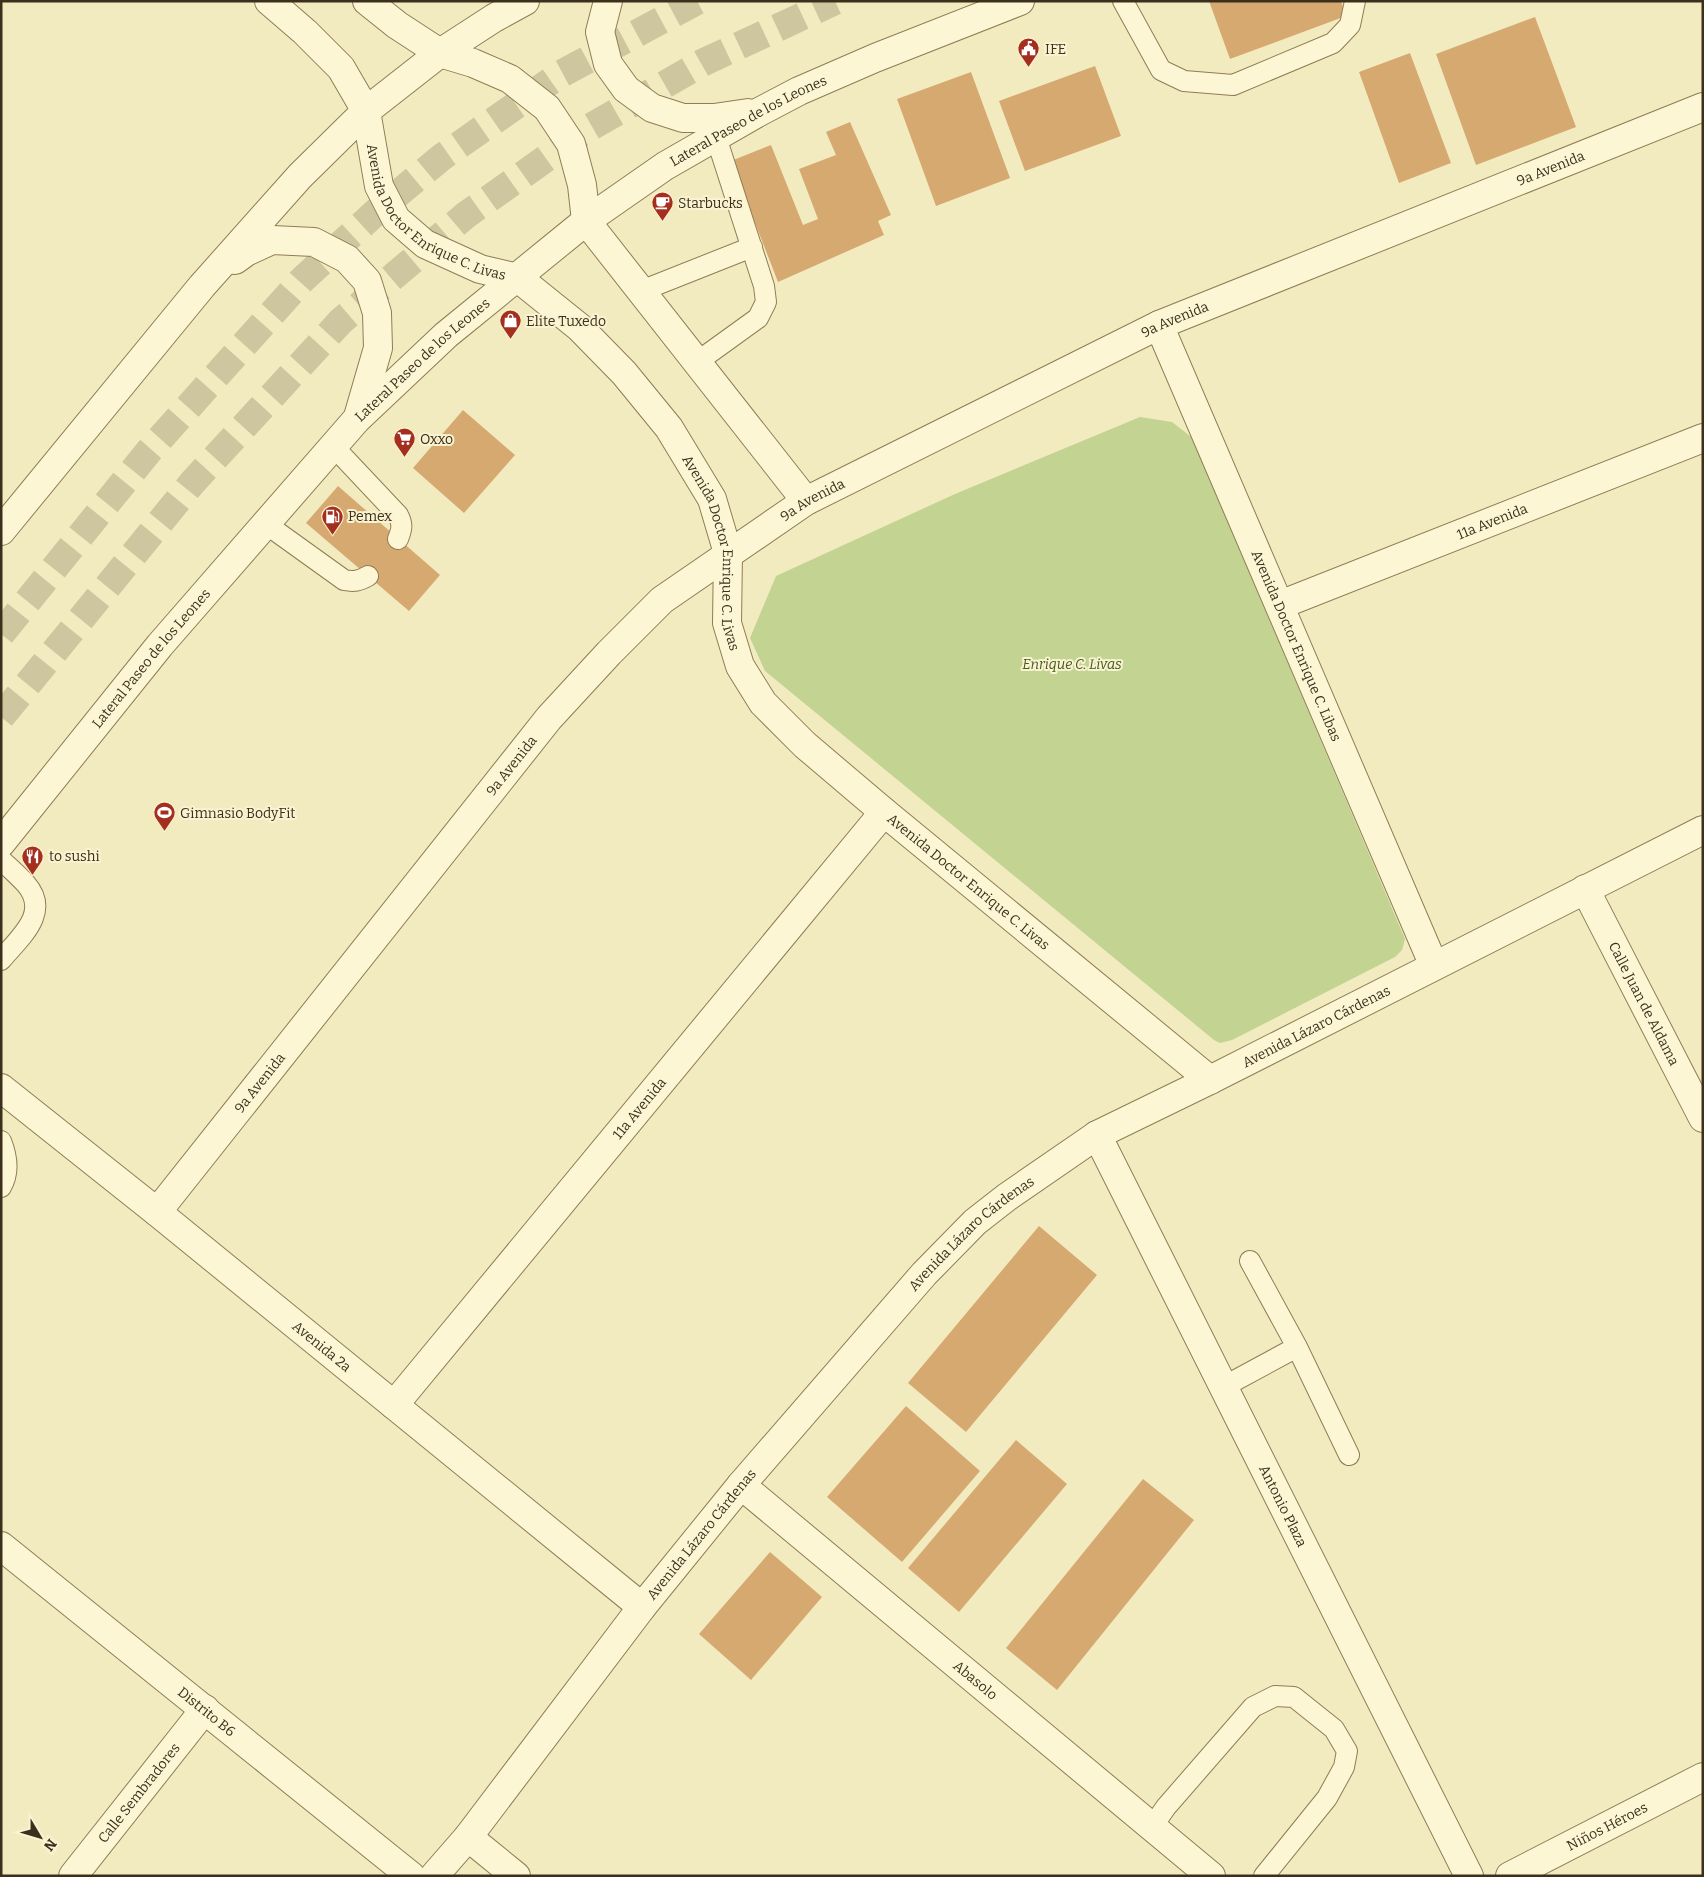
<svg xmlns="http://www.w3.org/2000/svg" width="1704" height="1877" font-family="Bitter,serif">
<rect width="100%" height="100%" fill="#f3ebc0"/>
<path fill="#c2d392" d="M 1140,417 L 1172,422 L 1199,443 L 1265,609 L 1405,939 L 1402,950 L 1395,957 L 1232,1040 L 1220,1043 L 1214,1040 L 765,671 L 750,638 L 776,576 L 955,494 Z"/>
<path fill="#d6a971" d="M 1209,1 L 1341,1 L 1346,16 L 1230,59 Z
M 1535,17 L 1576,127 L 1476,165 L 1436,54 Z
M 1410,53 L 1451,163 L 1399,183 L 1359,72 Z
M 1095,66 L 1121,136 L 1025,171 L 999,101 Z
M 971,72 L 1010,178 L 936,206 L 897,99 Z
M 850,122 L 891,215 L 878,221 L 884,235 L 778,282 L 731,161 L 771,145 L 803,225 L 818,219 L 799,169 L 836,155 L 826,132 Z
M 463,410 L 515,455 L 464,513 L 413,468 Z
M 338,486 L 440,575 L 409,611 L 306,523 Z
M 1039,1226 L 1097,1275 L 966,1432 L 908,1383 Z
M 906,1406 L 980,1471 L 902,1562 L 827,1497 Z
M 1016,1440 L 1067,1484 L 959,1612 L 908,1568 Z
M 1143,1479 L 1194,1520 L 1057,1690 L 1006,1648 Z
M 770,1552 L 822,1597 L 751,1680 L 699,1634 Z"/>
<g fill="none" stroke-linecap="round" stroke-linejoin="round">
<path stroke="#cec69f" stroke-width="28" stroke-dasharray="28 14" stroke-linecap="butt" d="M 1,634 L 149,451 L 302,280 L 376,212 L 442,157 L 561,74 L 697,1
M 1,717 L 192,483 L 341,321 L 466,215 L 589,128 L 704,62 L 835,1"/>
<defs>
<path id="service" d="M 1123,1 L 1161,70 L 1184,81 L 1233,85 L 1333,43 L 1350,25 L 1355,1
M 641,291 L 752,247
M 697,362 L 758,318 L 766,302 L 764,286 L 716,137
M 333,446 L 398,515 C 403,524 402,529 398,539
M 266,524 L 344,580 C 354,582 359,581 368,576
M 1,860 C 10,868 19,876 26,884 C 51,913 20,937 1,960
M 1,1141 C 7,1156 10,1172 1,1187
M 1250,1261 L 1297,1347 L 1349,1455
M 1223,1387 L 1297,1347
M 1152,1827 L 1166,1807 L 1253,1707 L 1275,1696 L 1294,1697 L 1334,1729 L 1347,1751 L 1344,1767 L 1327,1798 L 1264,1876"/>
<g id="minor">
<path d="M 586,221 L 806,501"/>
<path id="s1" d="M 518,278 L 579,327 L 624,373 L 669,428 L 712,499 L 728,553 L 727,623 L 740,666 L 763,703 L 805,745 L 884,812 L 1210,1080"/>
<path id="s2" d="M 1159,325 L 1434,966"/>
<path id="s3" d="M 1280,605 L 1703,438"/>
<path id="s4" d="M 1585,889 L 1703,1118"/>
<path id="s5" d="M 1,1088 L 157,1212 L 642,1607"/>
<path id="s6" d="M 1097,1135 L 1469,1876"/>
<path id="s7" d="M 157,1212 L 549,718 L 609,653 L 662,600 L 806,501 L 1159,325 L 1703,107"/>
<path id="s8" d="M 394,1405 L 884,812"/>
<path id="s9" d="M 741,1485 L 1211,1876"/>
<path id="s10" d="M 1,1546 L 411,1876"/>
<path d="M 468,1837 L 516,1876"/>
<path id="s11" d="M 73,1876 L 205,1709"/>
<path id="s12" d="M 1510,1876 L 1703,1777"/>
</g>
<g id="tertiary">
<path id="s13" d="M 269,1 L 305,32 L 341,68 L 366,111 L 379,186 L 396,219 L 425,244 L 480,269 L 518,278"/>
<path d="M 367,1 L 397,25 L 440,53 L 473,63 L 510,79 L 547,108 L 571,144 L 582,185 L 586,221"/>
<path d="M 608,1 L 600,32 L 608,64 L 626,89 L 652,108 L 683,118 L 714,118 L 748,113"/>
<path d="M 235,260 L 246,252 L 272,240 L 314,242 L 347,259 L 367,281 L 377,313 L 378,348 L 358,417"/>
<path d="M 1,531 L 202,286 L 300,176 L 366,111 L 440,53 L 494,18 L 525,1"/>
<path id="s14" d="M 1,843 L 160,645 L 357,419 L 446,335 L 586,221 L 665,166 L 759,112 L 799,91 L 875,58 L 1020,1"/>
<path id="s15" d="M 434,1876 L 468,1837 L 642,1607 L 741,1485 L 924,1274 L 975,1222 L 1007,1197 L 1097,1135 L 1210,1080 L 1703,830"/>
</g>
</defs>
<use href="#service" stroke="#8f7c55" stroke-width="22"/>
<use href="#minor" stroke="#8f7c55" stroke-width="30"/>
<use href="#tertiary" stroke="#8f7c55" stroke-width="30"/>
<use href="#service" stroke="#fdf6d4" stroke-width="20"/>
<use href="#minor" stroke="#fdf6d4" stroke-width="28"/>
<use href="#tertiary" stroke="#fdf6d4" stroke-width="28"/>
</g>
<defs>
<symbol id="civic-pin" viewBox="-11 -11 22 30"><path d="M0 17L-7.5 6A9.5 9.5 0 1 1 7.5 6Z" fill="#a52f1e" stroke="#faf3d1"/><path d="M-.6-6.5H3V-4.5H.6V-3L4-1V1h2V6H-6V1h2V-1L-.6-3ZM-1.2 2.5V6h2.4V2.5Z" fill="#fff"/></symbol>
<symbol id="cafe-pin" viewBox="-11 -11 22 30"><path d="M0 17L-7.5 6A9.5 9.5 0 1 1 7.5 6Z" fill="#a52f1e" stroke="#faf3d1"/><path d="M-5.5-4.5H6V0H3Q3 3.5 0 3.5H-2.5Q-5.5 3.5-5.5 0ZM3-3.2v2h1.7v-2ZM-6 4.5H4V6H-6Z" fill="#fff"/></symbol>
<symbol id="shop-pin" viewBox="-11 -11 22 30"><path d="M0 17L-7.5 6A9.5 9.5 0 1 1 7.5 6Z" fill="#a52f1e" stroke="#faf3d1"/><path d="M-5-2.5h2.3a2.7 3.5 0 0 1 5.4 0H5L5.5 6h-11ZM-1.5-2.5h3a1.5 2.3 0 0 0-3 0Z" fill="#fff"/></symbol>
<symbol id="supermarket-pin" viewBox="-11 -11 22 30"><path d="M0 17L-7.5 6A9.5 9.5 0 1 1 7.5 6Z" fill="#a52f1e" stroke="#faf3d1"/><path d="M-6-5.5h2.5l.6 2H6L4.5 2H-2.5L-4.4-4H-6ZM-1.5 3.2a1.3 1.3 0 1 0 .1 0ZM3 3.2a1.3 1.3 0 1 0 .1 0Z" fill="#fff"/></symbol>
<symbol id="fuel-pin" viewBox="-11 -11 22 30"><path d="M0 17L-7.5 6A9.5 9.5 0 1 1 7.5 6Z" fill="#a52f1e" stroke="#faf3d1"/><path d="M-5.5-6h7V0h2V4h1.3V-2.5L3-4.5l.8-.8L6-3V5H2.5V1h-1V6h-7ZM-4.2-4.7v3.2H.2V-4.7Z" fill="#fff"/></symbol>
<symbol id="stadium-pin" viewBox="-11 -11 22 30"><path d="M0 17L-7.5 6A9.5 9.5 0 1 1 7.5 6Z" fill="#a52f1e" stroke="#faf3d1"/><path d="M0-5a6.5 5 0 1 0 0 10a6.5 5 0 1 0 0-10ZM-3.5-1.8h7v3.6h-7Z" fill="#fff"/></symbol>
<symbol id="restaurant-pin" viewBox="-11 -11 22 30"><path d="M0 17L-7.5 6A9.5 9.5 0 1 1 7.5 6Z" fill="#a52f1e" stroke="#faf3d1"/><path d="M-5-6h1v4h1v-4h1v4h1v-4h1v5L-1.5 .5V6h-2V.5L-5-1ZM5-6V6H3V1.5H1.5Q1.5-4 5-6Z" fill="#fff"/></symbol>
</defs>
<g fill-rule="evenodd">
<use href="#civic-pin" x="1016" y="36" width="25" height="34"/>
<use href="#cafe-pin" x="650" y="190" width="25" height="34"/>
<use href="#shop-pin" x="498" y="308" width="25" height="34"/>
<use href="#supermarket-pin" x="392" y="426" width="25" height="34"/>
<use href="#fuel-pin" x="320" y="504" width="25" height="34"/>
<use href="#stadium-pin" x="152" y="800" width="25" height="34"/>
<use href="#restaurant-pin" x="20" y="844" width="25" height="34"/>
</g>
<g text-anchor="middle" stroke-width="4" stroke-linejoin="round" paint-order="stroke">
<g font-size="14" fill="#3c301c" stroke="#faf3d1" text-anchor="start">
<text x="1045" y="54">IFE</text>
<text x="678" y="208">Starbucks</text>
<text x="526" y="326">Elite Tuxedo</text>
<text x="420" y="444">Oxxo</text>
<text x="348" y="521">Pemex</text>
<text x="180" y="818">Gimnasio BodyFit</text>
<text x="49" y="861">to sushi</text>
</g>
<g font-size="14" fill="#3c301c" stroke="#faf3d1">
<text dy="5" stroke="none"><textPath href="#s14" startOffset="1048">Lateral Paseo de los Leones</textPath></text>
<text dy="5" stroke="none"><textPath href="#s7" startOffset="1785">9a Avenida</textPath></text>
<text dy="5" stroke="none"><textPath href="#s13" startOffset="284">Avenida Doctor Enrique C. Livas</textPath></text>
<text dy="5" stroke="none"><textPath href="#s7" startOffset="1380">9a Avenida</textPath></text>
<text dy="5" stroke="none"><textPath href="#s14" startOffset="642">Lateral Paseo de los Leones</textPath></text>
<text dy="5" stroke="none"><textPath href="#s7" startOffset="975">9a Avenida</textPath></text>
<text dy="5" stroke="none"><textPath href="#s3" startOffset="228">11a Avenida</textPath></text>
<text dy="5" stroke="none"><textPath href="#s1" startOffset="349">Avenida Doctor Enrique C. Livas</textPath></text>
<text dy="5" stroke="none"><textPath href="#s2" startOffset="349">Avenida Doctor Enrique C. Libas</textPath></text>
<text dy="5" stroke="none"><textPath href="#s14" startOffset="238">Lateral Paseo de los Leones</textPath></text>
<text dy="5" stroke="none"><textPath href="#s7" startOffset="570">9a Avenida</textPath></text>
<text dy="5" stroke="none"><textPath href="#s1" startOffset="784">Avenida Doctor Enrique C. Livas</textPath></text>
<text dy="5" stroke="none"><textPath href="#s4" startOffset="129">Calle Juan de Aldama</textPath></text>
<text dy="5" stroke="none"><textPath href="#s15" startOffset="1244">Avenida Lázaro Cárdenas</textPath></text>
<text dy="5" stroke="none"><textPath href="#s7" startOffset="165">9a Avenida</textPath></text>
<text dy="5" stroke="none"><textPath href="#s8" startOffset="385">11a Avenida</textPath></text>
<text dy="5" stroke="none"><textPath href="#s15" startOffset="839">Avenida Lázaro Cárdenas</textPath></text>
<text dy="5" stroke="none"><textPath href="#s5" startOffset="412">Avenida 2a</textPath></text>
<text dy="5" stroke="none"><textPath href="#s6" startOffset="415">Antonio Plaza</textPath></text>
<text dy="5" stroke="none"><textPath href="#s15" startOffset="434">Avenida Lázaro Cárdenas</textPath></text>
<text dy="5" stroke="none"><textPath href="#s9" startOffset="305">Abasolo</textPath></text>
<text dy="5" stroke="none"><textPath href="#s10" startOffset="264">Distrito B6</textPath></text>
<text dy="5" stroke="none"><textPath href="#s11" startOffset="106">Calle Sembradores</textPath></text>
<text dy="5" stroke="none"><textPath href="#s12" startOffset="109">Niños Héroes</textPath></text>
</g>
<g font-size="14" font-style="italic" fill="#445b20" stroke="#faf3d1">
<text x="1072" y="669">Enrique C. Livas</text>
</g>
</g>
<rect width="1704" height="1877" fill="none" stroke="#3c301c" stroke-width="5"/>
<g transform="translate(40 1837) rotate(128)" stroke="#faf3d1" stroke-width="4" paint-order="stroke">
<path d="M0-4L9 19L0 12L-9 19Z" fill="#3c301c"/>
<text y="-8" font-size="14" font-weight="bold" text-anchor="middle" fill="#3c301c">N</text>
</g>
</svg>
